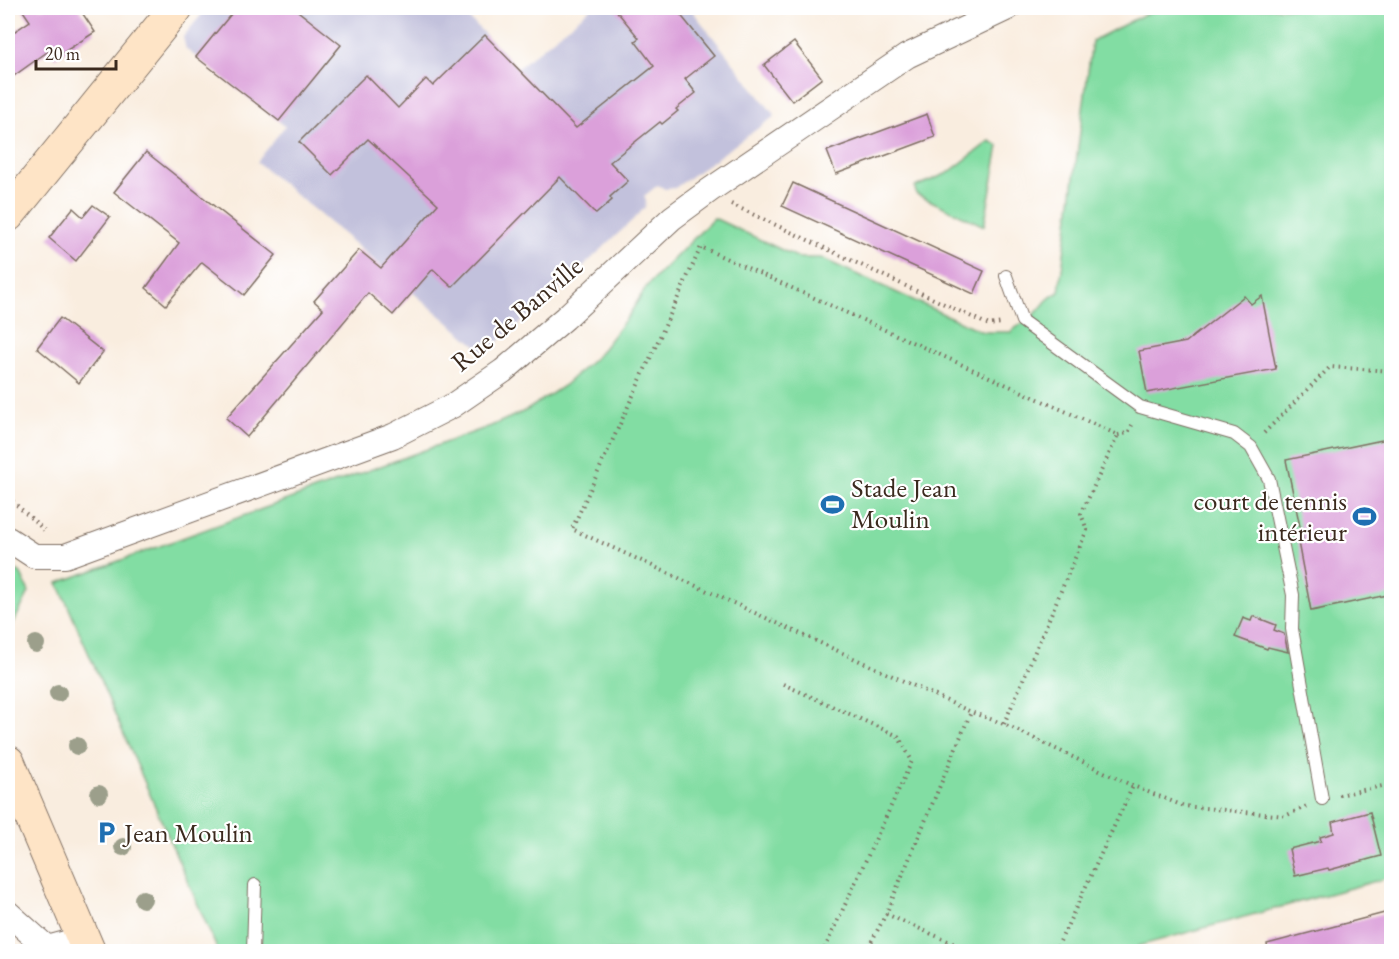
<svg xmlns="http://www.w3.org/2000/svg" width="1399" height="959" font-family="'EB Garamond',serif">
<rect width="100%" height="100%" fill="#fff"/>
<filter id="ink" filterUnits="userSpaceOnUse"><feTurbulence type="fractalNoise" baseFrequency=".0167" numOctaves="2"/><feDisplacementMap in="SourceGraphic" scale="12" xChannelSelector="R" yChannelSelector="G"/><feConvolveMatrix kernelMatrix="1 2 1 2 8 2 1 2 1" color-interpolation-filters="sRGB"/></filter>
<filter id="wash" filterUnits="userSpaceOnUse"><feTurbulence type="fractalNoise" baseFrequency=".008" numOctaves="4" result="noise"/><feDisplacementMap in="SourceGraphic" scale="24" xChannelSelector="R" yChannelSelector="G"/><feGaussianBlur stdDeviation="1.35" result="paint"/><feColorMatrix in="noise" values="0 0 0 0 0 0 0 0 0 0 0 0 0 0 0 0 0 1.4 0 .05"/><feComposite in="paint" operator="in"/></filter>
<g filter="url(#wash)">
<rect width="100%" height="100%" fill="#f9eddf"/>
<path fill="#c2c1dc" d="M 207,8 L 459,8 L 518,68 L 591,8 L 690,8 L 775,116 L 675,188 L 665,189 L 658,185 L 644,196 L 646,201 L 645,207 L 639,214 L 557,291 L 485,353 L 257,162 L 285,126 L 186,49 L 183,37 Z"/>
<path fill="#82dda3" stroke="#5e8460" stroke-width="1.5" d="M 1162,8 L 1391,8 L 1391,877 L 1138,946 L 1138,951 L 218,951 L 58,583 L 491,426 L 527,410 L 565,385 L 598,355 L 629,315 L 647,286 L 714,218 L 799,258 L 821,258 L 983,332 L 1011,332 C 1019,324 1029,320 1036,313 C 1046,303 1044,300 1059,292 L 1092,41 L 1141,16 Z
M 990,141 L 999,146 L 984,226 L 916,194 L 915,187 L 948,173 Z
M 8,567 L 20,572 L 29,592 L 8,634 Z"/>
<g id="blocks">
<path fill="#dba0da" d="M 21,8 L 79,8 L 95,32 L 55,58 L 50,50 L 8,80 L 8,36 L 30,21 Z
M 236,8 L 294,8 L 341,45 L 279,121 L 196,57 Z
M 614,8 L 675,8 L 714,56 L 685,79 L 696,93 L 676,109 L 678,111 L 662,124 L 660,122 L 610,162 L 628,181 L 610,197 L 612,200 L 596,214 L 560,177 L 452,287 L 433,269 L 393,315 L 368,293 L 247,437 L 226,418 L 323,309 L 314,301 L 359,250 L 381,268 L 438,204 L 368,139 L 332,175 L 299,142 L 366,75 L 398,108 L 426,79 L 433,86 L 485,35 L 576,128 L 654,66 L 635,41 L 639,38 Z
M 794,42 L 822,78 L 792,101 L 764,65 Z
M 927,114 L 935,137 L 836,174 L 827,151 Z
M 146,152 L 276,255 L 244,295 L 202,262 L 166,305 L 146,288 L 179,243 L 114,192 Z
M 793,183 L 984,271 L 974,294 L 782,206 Z
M 93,205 L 110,217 L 76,261 L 49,238 L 73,208 L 83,217 Z
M 1244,296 L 1251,304 L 1262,296 L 1276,369 L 1147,393 L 1139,351 L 1186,342 Z
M 60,318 L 103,352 L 79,383 L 37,348 Z
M 1392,438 L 1392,594 L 1311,611 L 1298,542 L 1303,541 L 1286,460 Z
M 1253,616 L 1276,625 L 1274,630 L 1284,634 L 1288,652 L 1268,647 L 1267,649 L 1235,637 L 1243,618 L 1251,621 Z
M 1370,812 L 1381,856 L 1329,870 L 1328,868 L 1295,876 L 1289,849 L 1321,841 L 1320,837 L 1334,833 L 1332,822 Z
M 1392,911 L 1392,951 L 1268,951 L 1267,944 Z"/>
</g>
</g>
<g filter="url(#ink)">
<use href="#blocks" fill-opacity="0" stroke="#7e6e62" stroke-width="1.5"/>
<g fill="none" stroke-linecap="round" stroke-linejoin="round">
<defs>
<path id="service" d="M 1006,276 L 1022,321 L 1140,407 L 1234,434 L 1251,447 L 1269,479 L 1293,595 L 1292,629 L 1322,799
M 253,952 L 255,885"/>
<path id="minor" d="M 8,539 L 34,556 L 65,556 L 393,436 L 452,406 L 503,371 L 565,318 L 672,218 L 710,190 L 907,56 L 1008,8
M 8,913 L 47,948 L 84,938"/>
<path id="secondary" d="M 8,215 L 176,8
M 8,762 L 89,952"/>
</defs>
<use href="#service" stroke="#7e6e62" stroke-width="14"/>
<use href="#minor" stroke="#7e6e62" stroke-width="26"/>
<use href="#secondary" stroke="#7e6e62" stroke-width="35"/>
<path stroke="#7e6e62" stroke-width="4" stroke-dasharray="1.5 4.5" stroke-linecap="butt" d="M 731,204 L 989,325 L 1002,323
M 1264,433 L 1330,367 L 1392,371
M 1118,435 L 1128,433 L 1132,425
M 8,497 L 44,530
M 783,684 L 898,736 L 912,761 L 823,952
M 1004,724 L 1087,530 L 1081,514 L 1118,435 L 701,247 L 572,529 L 971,712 L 1004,724 L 1133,786 L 1184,806 L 1285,816 L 1307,806
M 1339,795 L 1392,784
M 886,914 L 973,952
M 866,952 L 886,914 L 971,712
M 1055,952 L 1133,786"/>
<use href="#service" stroke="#fff" stroke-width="12"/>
<use href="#minor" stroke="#fff" stroke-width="24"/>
<use href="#secondary" stroke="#fee4c6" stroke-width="33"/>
</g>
<g fill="#9c9f8b">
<circle cx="36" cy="644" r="9"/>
<circle cx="58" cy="693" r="9"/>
<circle cx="77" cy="746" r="9"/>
<circle cx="99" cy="794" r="9"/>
<circle cx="123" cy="847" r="9"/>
<circle cx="143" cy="899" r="9"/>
</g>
</g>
<defs>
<symbol id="stadium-bare" viewBox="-9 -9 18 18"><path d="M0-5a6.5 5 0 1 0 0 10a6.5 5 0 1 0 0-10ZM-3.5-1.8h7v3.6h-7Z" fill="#1f6fb2" stroke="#fff" stroke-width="2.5" paint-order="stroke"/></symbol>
<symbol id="parking-bare" viewBox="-9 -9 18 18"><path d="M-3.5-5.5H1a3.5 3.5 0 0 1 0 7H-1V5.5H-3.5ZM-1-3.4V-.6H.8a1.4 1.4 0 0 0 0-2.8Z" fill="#1f6fb2" stroke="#fff" stroke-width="2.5" paint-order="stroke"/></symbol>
</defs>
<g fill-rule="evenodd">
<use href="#stadium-bare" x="816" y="488" width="33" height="33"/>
<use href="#stadium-bare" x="1348" y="500" width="33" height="33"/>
<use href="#parking-bare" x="90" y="816" width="33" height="33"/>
</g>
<g text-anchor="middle" stroke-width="4.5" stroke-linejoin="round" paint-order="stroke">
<g font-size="27" fill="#3b2a1e" stroke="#fff">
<text transform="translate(517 314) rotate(-40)" y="9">Rue de Banville</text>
</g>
<g font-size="27" fill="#3b2a1e" stroke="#fff" text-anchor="start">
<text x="851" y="497">Stade Jean<tspan x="851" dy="31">Moulin</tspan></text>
<text x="1347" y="510" text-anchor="end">court de tennis<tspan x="1347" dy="31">intérieur</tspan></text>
<text x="124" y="842">Jean Moulin</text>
</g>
</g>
<rect width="1399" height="959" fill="none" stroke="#fff" stroke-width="30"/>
<path d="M36 60v9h80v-9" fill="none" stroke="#3b2a1e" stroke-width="3"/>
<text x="45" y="60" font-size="18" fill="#3b2a1e" stroke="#ffffff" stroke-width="4.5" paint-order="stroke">20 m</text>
</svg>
